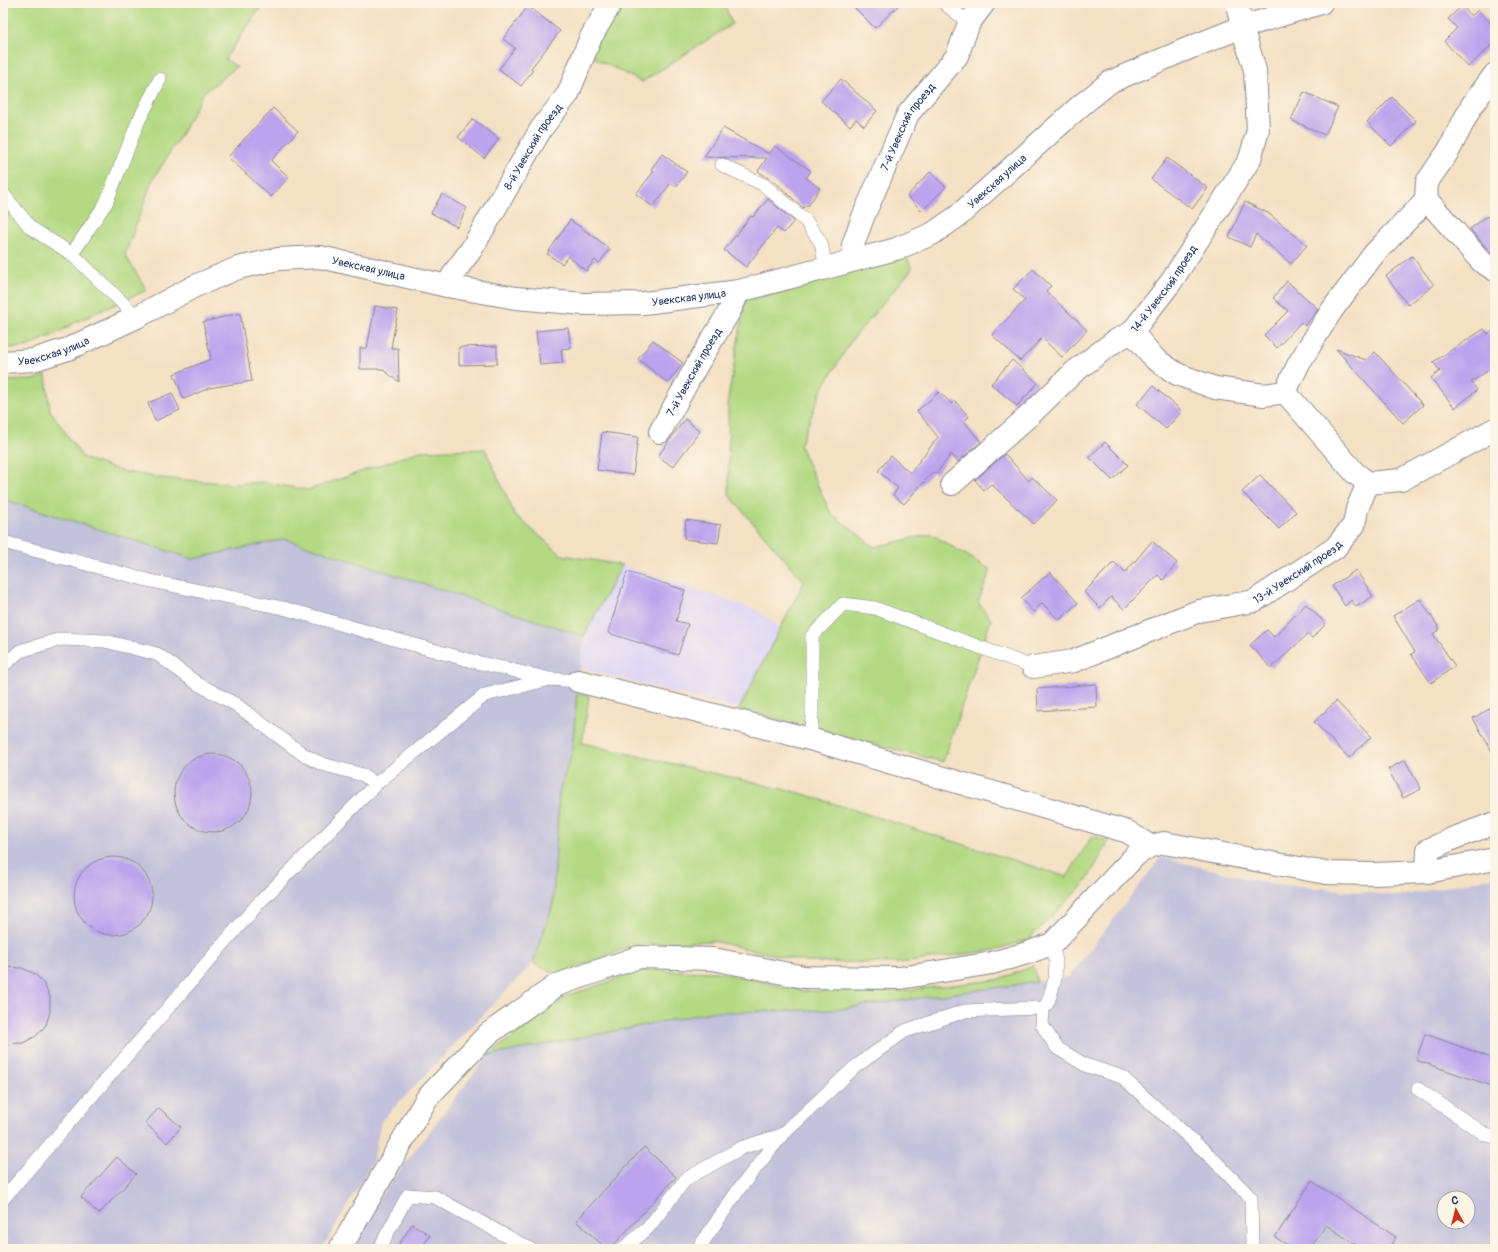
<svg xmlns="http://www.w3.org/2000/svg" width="1498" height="1252" font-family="Pangolin,sans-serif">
<rect width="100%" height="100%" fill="#fcf5e5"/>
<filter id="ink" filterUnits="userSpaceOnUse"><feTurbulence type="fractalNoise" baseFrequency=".025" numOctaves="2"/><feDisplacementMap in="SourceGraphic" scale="8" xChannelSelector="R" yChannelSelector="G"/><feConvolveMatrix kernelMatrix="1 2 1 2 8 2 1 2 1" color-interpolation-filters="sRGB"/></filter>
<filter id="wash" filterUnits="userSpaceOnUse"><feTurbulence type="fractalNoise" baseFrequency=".012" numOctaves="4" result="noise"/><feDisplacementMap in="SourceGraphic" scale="16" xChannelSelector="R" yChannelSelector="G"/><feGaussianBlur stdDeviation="0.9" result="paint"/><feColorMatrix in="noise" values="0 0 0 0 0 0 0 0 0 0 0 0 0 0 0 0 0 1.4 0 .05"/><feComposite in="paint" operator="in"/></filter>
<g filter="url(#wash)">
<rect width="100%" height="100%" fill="#f4e0c3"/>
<path fill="#ded5f5" d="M 622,565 L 755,609 L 780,627 L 739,709 L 579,668 L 584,636 Z"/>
<path fill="#c3c1db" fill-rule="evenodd" d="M 3,499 L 193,559 L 285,539 L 584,636 L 578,681 L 572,752 L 559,793 L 553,904 L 533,963 L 381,1121 L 373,1161 L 322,1249 L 3,1249 Z
M 1161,857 L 1265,883 L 1400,896 L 1495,877 L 1495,1249 L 351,1249 L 384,1191 L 487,1056 L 711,1012 L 831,1010 L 1069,977 ZM 1444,1198 L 1468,1198 L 1468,1222 L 1444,1222 Z"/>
<path fill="#b4d983" stroke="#688470" d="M 3,3 L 264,3 L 225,59 L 237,67 L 203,93 L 181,135 L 152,181 L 125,255 L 147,290 L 76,322 L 56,334 L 26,347 L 3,348 Z
M 601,3 L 724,3 L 732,24 L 642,82 L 596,59 L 581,40 Z
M 907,257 L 912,269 L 851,341 L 821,391 L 800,446 L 830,512 L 874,547 L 931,534 L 991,570 L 978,602 L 991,620 L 943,762 L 739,709 L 804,582 L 729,495 L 728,399 L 745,301 Z
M 46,375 L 50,410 L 83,458 L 121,471 L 160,478 L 237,484 L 261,482 L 308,490 L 420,451 L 485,449 L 515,515 L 562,555 L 622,565 L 584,636 L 285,539 L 193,559 L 3,499 L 3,381 L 33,380 Z
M 577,693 L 589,696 L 582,743 L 800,793 L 1067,877 L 1092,836 L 1109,841 L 1086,882 L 1028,940 L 994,950 L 900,963 L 807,962 L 712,941 L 634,945 L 557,975 L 533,963 L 553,904 L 559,793 L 572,752 Z
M 1034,966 L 1037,982 L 831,1010 L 711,1012 L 487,1056 L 566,996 L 645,970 L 717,972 L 804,991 L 899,991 L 996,980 Z"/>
<g id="blocks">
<path fill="#bba3ee" d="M 850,3 L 901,3 L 875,28 Z
M 528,6 L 560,31 L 531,68 L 533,70 L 521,86 L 499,69 L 515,48 L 503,39 Z
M 1462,6 L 1471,16 L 1478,10 L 1495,28 L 1495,42 L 1468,67 L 1444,41 L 1457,28 L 1448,19 Z
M 841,79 L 877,111 L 864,126 L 856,119 L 850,126 L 821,101 Z
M 1304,92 L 1338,107 L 1325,135 L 1291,120 Z
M 1392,97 L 1416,121 L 1391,146 L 1367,122 Z
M 273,108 L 298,131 L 271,161 L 289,177 L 271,197 L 228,157 Z
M 473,119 L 499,139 L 484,158 L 458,137 Z
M 723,128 L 769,154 L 775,146 L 811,171 L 806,178 L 820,188 L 808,206 L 806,205 L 803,208 L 778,185 L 758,171 L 767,158 L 704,157 Z
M 662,154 L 687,172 L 676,187 L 671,183 L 653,207 L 636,194 L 654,171 L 651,169 Z
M 1167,158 L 1208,188 L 1192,209 L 1151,179 Z
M 930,172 L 946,187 L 922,211 L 907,196 Z
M 442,194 L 467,208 L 457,227 L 431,213 Z
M 768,199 L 794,221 L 784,233 L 777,228 L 746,267 L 724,250 L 751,216 L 753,217 Z
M 1245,202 L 1268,213 L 1307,245 L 1291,264 L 1256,234 L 1250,247 L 1229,237 Z
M 1487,216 L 1495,226 L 1495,255 L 1490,252 L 1470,229 Z
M 570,220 L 592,235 L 610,249 L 599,263 L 595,260 L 586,271 L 568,256 L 562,264 L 547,254 Z
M 1412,256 L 1434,285 L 1408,305 L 1386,276 Z
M 1033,269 L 1051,286 L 1046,291 L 1087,330 L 1062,357 L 1042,338 L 1020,361 L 992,335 L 1025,300 L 1013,289 Z
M 1287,281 L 1318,309 L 1305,326 L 1301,322 L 1277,348 L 1264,335 L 1288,311 L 1273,298 Z
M 375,306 L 398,310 L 391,348 L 398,348 L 399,382 L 382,369 L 360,369 L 360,348 L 367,348 Z
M 240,313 L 252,381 L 209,388 L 184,399 L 174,374 L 211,359 L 203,322 Z
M 568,328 L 571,348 L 561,349 L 563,363 L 540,365 L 536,331 Z
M 1484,329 L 1488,334 L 1495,329 L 1495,366 L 1471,382 L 1477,390 L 1455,408 L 1431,378 L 1440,371 L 1433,362 Z
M 653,340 L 683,363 L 668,383 L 638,359 Z
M 497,346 L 497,364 L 459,365 L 459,347 Z
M 1336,349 L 1366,360 L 1375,352 L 1423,405 L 1403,423 Z
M 1012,360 L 1038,383 L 1017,406 L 991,384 Z
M 1153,386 L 1182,411 L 1166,429 L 1137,404 Z
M 939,392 L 952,404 L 955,401 L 969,417 L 964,421 L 981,442 L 958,462 L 951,454 L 936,474 L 933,472 L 904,504 L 893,495 L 898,488 L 878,471 L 891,456 L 910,473 L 938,437 L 917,411 Z
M 172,393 L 180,410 L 155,421 L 148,403 Z
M 685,419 L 700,431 L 673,467 L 658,456 Z
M 602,432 L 638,437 L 633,475 L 597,470 Z
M 1105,442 L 1128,465 L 1112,480 L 1089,457 Z
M 1005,454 L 1029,481 L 1032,477 L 1057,500 L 1034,524 L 991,484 L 984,490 L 975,480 Z
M 1260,475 L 1296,512 L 1279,529 L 1242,492 Z
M 686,520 L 721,525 L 718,543 L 684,539 Z
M 1152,541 L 1177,563 L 1163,580 L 1158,575 L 1124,609 L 1111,597 L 1100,608 L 1084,592 L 1114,562 L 1125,573 Z
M 1356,570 L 1373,596 L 1356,607 L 1351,600 L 1345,606 L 1332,586 Z
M 627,572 L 685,590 L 676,621 L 688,624 L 678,655 L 608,633 Z
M 1050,572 L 1078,603 L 1059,620 L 1042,603 L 1033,612 L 1021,598 Z
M 1420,599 L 1440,629 L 1433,634 L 1455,666 L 1431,683 L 1411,654 L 1415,652 L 1393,616 Z
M 1306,604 L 1326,624 L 1312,638 L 1308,634 L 1271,668 L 1250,645 L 1267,630 L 1274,637 Z
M 1096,684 L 1097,707 L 1038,711 L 1037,689 Z
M 1336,701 L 1371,737 L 1349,758 L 1314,722 Z
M 1495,706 L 1495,757 L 1473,718 Z
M174 793a39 39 0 1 1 78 0a39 39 0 1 1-78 0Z
M 1405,760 L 1421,789 L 1403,798 L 1388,769 Z
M74 896a39 39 0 1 1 78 0a39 39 0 1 1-78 0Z
M 3,967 L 22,968 L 35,974 L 44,984 L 50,997 L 50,1012 L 46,1025 L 36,1036 L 23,1043 L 3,1044 Z
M 1425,1034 L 1495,1059 L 1495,1087 L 1416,1060 Z
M 159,1108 L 181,1127 L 167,1143 L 145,1123 Z
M 644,1147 L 676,1177 L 610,1249 L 607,1249 L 576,1221 Z
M 117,1157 L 136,1174 L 99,1214 L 81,1197 Z
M 1312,1181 L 1396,1237 L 1388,1249 L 1362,1249 L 1326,1225 L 1310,1249 L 1293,1249 L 1275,1237 Z
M 412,1224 L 430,1235 L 421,1249 L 396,1249 Z"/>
</g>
</g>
<g filter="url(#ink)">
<use href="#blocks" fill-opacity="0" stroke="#888890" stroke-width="1"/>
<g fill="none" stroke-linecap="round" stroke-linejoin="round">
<defs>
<path id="service" d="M 944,3 L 969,23
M 722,165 L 764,185 L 806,221 L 821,243 L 826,268
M 3,194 L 31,228 L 72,254 L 137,317
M 72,254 L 106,203 L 138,122 L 160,79
M 3,542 L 151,581 L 283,608 L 472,661 L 546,678
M 3,666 L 20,651 L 61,639 L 105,641 L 157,654 L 198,684 L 235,704 L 304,755 L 322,764 L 363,775 L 376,784
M 810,739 L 812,717 L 812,636 L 843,604 L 875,608 L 1033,667
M 1052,944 L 1056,961 L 1055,979 L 1048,1002 L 1043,1009 L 1042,1025 L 1057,1048 L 1085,1065 L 1122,1077 L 1211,1157 L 1251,1198 L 1252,1249
M 1418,1089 L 1486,1135 L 1495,1137
M 3,1199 L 257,905 L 376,784 L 485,695 L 550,679 L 578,681
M 379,1249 L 408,1195 L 435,1197 L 530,1249
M 623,1249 L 648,1228 L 686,1179 L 741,1148 L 782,1135 L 855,1067 L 905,1031 L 965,1011 L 1038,1008 L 1043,1009
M 698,1249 L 739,1189 L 782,1135"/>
<g id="minor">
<path d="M 1426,199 L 1482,262 L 1495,270"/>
<path id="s1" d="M 855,260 L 853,245 L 863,217 L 908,114 L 957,56 L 969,23 L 984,3"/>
<path id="s2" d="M 447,286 L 456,270 L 471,250 L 541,129 L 568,94 L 591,37 L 611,3"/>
<path d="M 1132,332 L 1155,359 L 1177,374 L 1215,388 L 1264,395 L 1285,392 L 1355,473 L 1368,483"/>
<path d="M 1285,392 L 1299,363 L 1332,310 L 1374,254 L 1415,212 L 1426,199 L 1427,182 L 1449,150 L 1472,105 L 1495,74"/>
<path id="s3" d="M 660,432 L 698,363 L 729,312 L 739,291"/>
<path id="s4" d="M 952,484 L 1032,413 L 1074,372 L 1115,341 L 1132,332 L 1171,282 L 1250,159 L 1258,130 L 1255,70 L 1242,27 L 1238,9 L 1239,3"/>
<path id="s5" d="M 1033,667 L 1074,661 L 1199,611 L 1254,601 L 1335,548 L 1354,525 L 1357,509 L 1368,483 L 1401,480 L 1495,429"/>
<path d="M 578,681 L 810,739 L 1128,832 L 1150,846"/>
<path d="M 1427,872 L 1428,850 L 1454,838 L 1495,823"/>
<path d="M 340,1249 L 427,1098 L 488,1034 L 557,985 L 639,957 L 713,959 L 804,977 L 900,978 L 992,963 L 1027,953 L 1052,944 L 1136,855 L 1150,846 L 1164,843 L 1326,873 L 1373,874 L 1427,872 L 1495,859"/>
</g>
<g id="tertiary">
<path id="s6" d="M 3,362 L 33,360 L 68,349 L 137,317 L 195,286 L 238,268 L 278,259 L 320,257 L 447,286 L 516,298 L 584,304 L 644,303 L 739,291 L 826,268 L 896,249 L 932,234 L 958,216 L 1079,107 L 1110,82 L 1182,51 L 1242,27 L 1321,3"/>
</g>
</defs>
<use href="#service" stroke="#888890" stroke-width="14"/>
<use href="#minor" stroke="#888890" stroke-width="24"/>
<use href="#tertiary" stroke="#888890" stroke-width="24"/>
<use href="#service" stroke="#fff" stroke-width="13"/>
<use href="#minor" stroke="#fff" stroke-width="22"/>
<use href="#tertiary" stroke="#fff" stroke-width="22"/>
</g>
</g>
<g text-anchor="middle" stroke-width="4" stroke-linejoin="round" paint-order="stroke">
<g font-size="11" fill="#1b2f5e" stroke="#fcf5e5">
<text dy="4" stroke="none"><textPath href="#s1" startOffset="146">7-й Увекский проезд</textPath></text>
<text dy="4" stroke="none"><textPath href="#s2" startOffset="164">8-й Увекский проезд</textPath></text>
<text dy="4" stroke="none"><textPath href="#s6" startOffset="1048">Увекская улица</textPath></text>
<text dy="4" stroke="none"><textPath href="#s6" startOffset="388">Увекская улица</textPath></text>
<text dy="4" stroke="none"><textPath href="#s4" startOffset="290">14-й Увекский проезд</textPath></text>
<text dy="4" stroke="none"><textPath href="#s6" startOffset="712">Увекская улица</textPath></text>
<text dy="4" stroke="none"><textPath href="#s6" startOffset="52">Увекская улица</textPath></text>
<text dy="4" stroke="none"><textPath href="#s3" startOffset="69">7-й Увекский проезд</textPath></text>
<text dy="4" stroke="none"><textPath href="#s5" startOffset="284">13-й Увекский проезд</textPath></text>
</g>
</g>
<rect width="1498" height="1252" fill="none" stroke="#fcf5e5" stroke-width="16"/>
<g transform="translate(1456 1210) rotate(353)"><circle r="19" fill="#fcf5e5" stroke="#a2a6af"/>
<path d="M0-3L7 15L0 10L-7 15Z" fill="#c8321e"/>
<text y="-6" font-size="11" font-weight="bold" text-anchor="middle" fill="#1b2f5e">С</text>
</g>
</svg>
